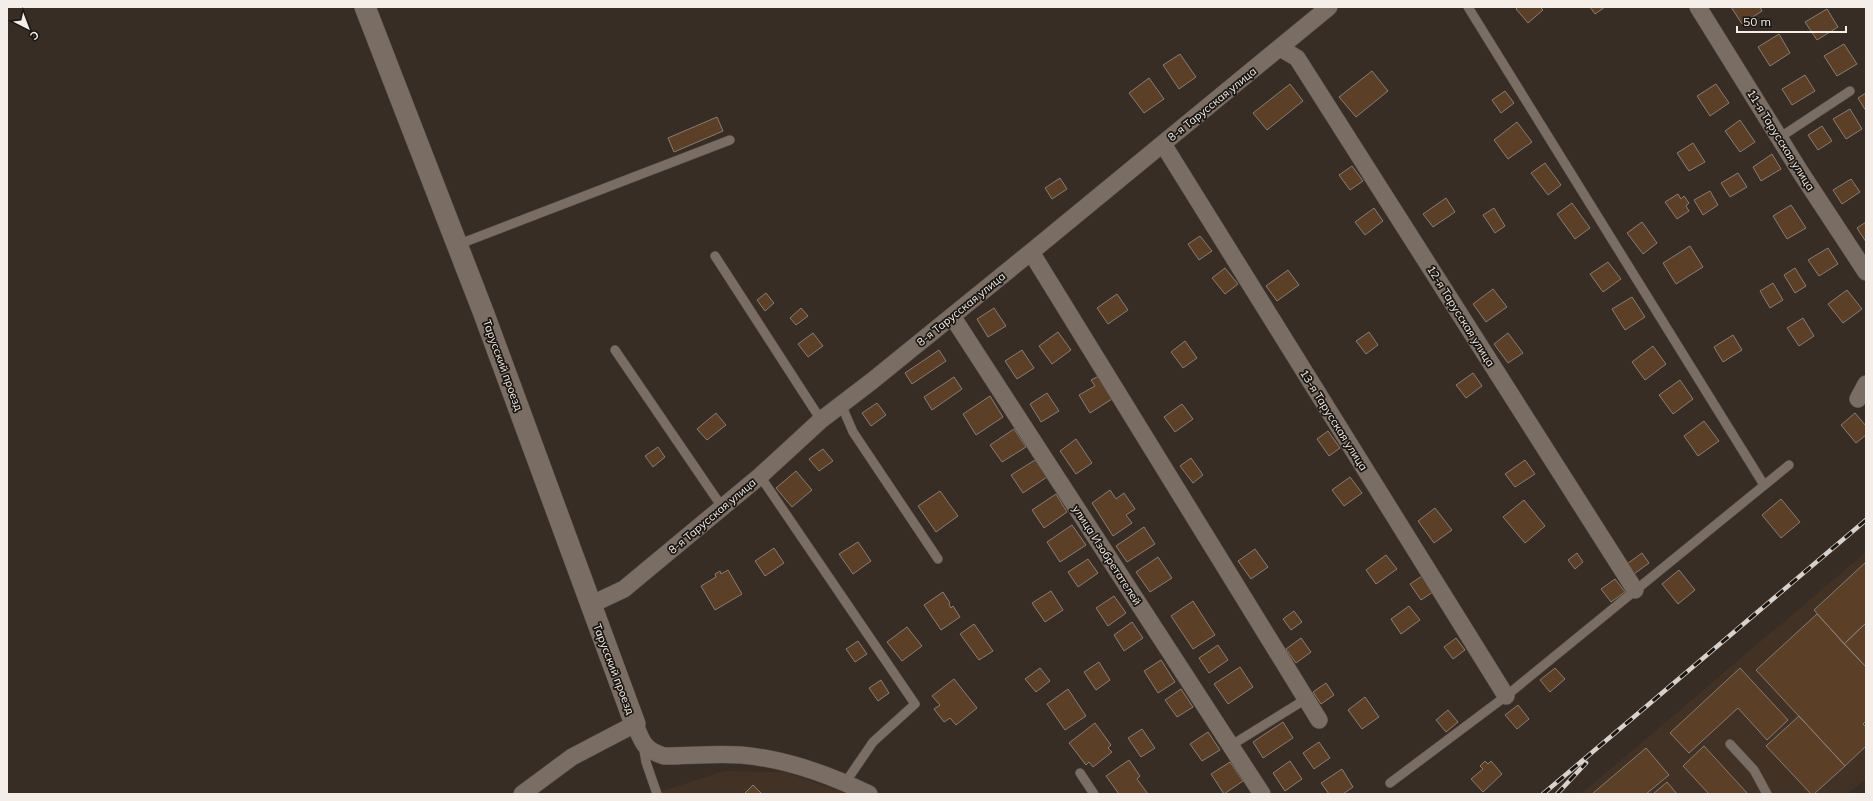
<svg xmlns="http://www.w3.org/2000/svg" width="1873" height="801" font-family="Mulish,sans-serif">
<rect width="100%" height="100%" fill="#372d24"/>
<path fill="#423225" d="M 1866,552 L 1866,779 L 1847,794 L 1581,794 Z
M 724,771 L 785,772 L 849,794 L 653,794 Z"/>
<path fill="#5b3f27" stroke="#897c73" d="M 1518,7 L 1540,7 L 1543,10 L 1528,23 L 1516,9 Z
M 1590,7 L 1605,7 L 1595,14 Z
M 1731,7 L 1760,7 L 1762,11 L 1742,24 Z
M 1827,9 L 1838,27 L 1817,40 L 1805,22 Z
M 1779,34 L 1790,53 L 1770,66 L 1758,47 Z
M 1844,44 L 1857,64 L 1837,76 L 1824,56 Z
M 1180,54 L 1196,77 L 1179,89 L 1163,65 Z
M 1372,71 L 1388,91 L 1356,117 L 1339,97 Z
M 1805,75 L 1815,91 L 1792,105 L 1782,89 Z
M 1149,78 L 1164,99 L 1144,113 L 1129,93 Z
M 1290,84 L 1303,101 L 1267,130 L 1253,113 Z
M 1716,84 L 1729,103 L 1710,116 L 1697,96 Z
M 1505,91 L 1514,103 L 1501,113 L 1492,100 Z
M 1866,93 L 1866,111 L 1858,98 Z
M 1850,109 L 1862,129 L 1846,139 L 1833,119 Z
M 717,117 L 723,131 L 674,152 L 668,138 Z
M 1740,120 L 1755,142 L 1740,152 L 1725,131 Z
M 1517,122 L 1532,142 L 1508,159 L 1494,140 Z
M 1822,126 L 1832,141 L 1818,150 L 1808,135 Z
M 1693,143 L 1705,162 L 1689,171 L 1677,153 Z
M 1772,154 L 1781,169 L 1761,181 L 1753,167 Z
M 1545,163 L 1561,185 L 1548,195 L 1531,173 Z
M 1352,166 L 1363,181 L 1350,190 L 1339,175 Z
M 1738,173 L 1747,187 L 1730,197 L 1721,183 Z
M 1060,178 L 1067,189 L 1052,199 L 1045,188 Z
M 1851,179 L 1860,192 L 1842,204 L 1833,190 Z
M 1710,191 L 1718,205 L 1703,215 L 1694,200 Z
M 1678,194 L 1681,199 L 1684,196 L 1689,203 L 1686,206 L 1689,211 L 1677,219 L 1665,202 Z
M 1446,198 L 1455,212 L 1433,227 L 1423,214 Z
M 1572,203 L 1590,228 L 1575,239 L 1557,214 Z
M 1791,205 L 1806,228 L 1787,239 L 1773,216 Z
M 1374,208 L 1383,221 L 1365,235 L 1355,222 Z
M 1494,208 L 1505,226 L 1495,233 L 1483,215 Z
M 1642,222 L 1657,243 L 1643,254 L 1627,233 Z
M 1866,222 L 1866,242 L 1857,228 Z
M 1200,236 L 1212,251 L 1199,260 L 1188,244 Z
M 1690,246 L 1703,267 L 1676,284 L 1663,263 Z
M 1828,248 L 1838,264 L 1819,276 L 1808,260 Z
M 1608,262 L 1621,279 L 1603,292 L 1590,274 Z
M 1225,268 L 1238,284 L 1225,294 L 1212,278 Z
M 1795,268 L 1806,286 L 1795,293 L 1784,275 Z
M 1288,270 L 1299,285 L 1277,301 L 1266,286 Z
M 1773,283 L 1783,300 L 1770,308 L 1760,291 Z
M 1493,289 L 1507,307 L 1486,322 L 1473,304 Z
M 1847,290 L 1862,309 L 1843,323 L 1828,304 Z
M 766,293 L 774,303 L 765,311 L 757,300 Z
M 1117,294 L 1128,310 L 1108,324 L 1097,308 Z
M 1632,297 L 1645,317 L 1625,330 L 1612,309 Z
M 801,308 L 808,316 L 796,325 L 790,318 Z
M 994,308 L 1006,326 L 988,337 L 977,319 Z
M 1803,318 L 1814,336 L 1799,346 L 1787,328 Z
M 1058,332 L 1071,350 L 1052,364 L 1039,346 Z
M 1369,332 L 1378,345 L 1366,354 L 1356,341 Z
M 813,333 L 823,346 L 808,357 L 798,344 Z
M 1508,333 L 1523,353 L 1508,363 L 1494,344 Z
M 1733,335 L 1742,350 L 1723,362 L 1714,347 Z
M 1185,341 L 1197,358 L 1183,368 L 1171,352 Z
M 1653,346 L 1666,364 L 1645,380 L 1632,362 Z
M 939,350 L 946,361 L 912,384 L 905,373 Z
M 1022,350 L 1034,368 L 1017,379 L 1005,361 Z
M 1473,373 L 1482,386 L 1466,398 L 1456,385 Z
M 1099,376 L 1112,399 L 1090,413 L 1079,395 L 1095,386 L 1091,380 Z
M 954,377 L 962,389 L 932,410 L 924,397 Z
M 1680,380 L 1693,399 L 1673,414 L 1659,395 Z
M 1047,393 L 1059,411 L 1041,422 L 1030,404 Z
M 990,396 L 1003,417 L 976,435 L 963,414 Z
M 877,403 L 886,415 L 871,426 L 862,413 Z
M 1182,404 L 1193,419 L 1175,432 L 1164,417 Z
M 716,413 L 726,425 L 707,440 L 697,429 Z
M 1855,413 L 1866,426 L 1866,435 L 1856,443 L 1841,425 Z
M 1704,421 L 1719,441 L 1698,456 L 1684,436 Z
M 1014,429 L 1026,447 L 1002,462 L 990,445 Z
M 1328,431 L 1340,448 L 1329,456 L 1317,439 Z
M 1076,439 L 1092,463 L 1076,474 L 1060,451 Z
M 658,447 L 665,457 L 653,467 L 645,456 Z
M 823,449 L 833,461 L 819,471 L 809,459 Z
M 1191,458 L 1203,475 L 1193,483 L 1180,466 Z
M 1035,460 L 1047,477 L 1023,493 L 1011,475 Z
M 1525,460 L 1535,474 L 1515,487 L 1505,474 Z
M 796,471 L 812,490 L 792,507 L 776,488 Z
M 1350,477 L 1362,493 L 1344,506 L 1332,490 Z
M 1110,490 L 1116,499 L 1124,493 L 1135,509 L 1126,515 L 1132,523 L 1113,536 L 1092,503 Z
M 940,491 L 958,516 L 936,532 L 918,506 Z
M 1056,494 L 1067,512 L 1044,528 L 1032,510 Z
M 1781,499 L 1800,522 L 1781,538 L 1762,515 Z
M 1524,500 L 1545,526 L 1525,543 L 1503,517 Z
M 1435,508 L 1452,530 L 1434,543 L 1418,521 Z
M 1072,525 L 1086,545 L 1060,562 L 1047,542 Z
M 1144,527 L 1155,544 L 1127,562 L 1116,546 Z
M 858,542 L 871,561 L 853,574 L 839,554 Z
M 774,548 L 784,563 L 765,576 L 755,561 Z
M 1255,549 L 1268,567 L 1251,579 L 1238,561 Z
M 1577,553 L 1583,562 L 1575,569 L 1568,560 Z
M 1642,553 L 1649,563 L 1634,574 L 1627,564 Z
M 1386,555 L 1397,569 L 1376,584 L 1366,570 Z
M 1158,557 L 1172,578 L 1150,592 L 1136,572 Z
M 1088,559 L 1098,573 L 1078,587 L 1068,572 Z
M 1866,562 L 1866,623 L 1844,644 L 1814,610 Z
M 728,570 L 742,594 L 715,610 L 701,586 L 716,577 L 715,574 L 720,571 L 721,574 Z
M 1679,570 L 1695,590 L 1678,604 L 1662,584 Z
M 1422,576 L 1433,592 L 1421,600 L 1410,584 Z
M 1615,579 L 1625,592 L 1611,602 L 1601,589 Z
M 1051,591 L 1063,610 L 1045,622 L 1032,603 Z
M 943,592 L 950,603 L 949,604 L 951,608 L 953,606 L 960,617 L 941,630 L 924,605 Z
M 1114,596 L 1126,613 L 1108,626 L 1096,608 Z
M 1193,601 L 1215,635 L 1193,649 L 1171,616 Z
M 1409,606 L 1420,620 L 1401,634 L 1391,619 Z
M 1294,611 L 1302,622 L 1291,630 L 1283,619 Z
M 1817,614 L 1866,667 L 1866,721 L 1863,724 L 1866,727 L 1866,746 L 1845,766 L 1756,670 Z
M 1132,622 L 1143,638 L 1124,651 L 1114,635 Z
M 1866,623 L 1866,667 L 1844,644 Z
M 974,624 L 993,651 L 979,660 L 960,634 Z
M 907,627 L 922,646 L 902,661 L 887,642 Z
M 1301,638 L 1311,652 L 1296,663 L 1286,649 Z
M 1456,638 L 1465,650 L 1453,659 L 1444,647 Z
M 858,641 L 867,654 L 855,662 L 846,649 Z
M 1218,645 L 1228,660 L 1209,673 L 1199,658 Z
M 1161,660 L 1175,682 L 1158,693 L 1144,671 Z
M 1099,662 L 1110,680 L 1096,690 L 1084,672 Z
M 1240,667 L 1253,687 L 1228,704 L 1214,684 Z
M 1040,668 L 1050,681 L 1036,692 L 1025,679 Z
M 1555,668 L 1565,679 L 1550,692 L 1540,680 Z
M 1740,668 L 1788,720 L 1767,740 L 1738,708 L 1689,753 L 1670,733 Z
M 954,679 L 977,708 L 956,725 L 950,718 L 944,722 L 934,709 L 940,705 L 932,696 Z
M 881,680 L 889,693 L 878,701 L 869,688 Z
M 1326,683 L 1334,695 L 1321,704 L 1313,692 Z
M 1068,689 L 1086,716 L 1065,730 L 1047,704 Z
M 1181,689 L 1193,707 L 1177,717 L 1165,700 Z
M 1365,697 L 1379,717 L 1362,729 L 1348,710 Z
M 1518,705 L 1529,719 L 1517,729 L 1505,715 Z
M 1448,710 L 1458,722 L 1446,732 L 1436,720 Z
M 1799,716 L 1845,766 L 1814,794 L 1811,794 L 1766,746 Z
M 1283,722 L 1293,738 L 1263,758 L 1253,742 Z
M 1095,723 L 1111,745 L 1108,748 L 1112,752 L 1093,767 L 1089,762 L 1086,765 L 1069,743 Z
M 1142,729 L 1155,748 L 1141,757 L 1128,738 Z
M 1208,732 L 1220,750 L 1202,761 L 1190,744 Z
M 1319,742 L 1330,758 L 1314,769 L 1303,753 Z
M 1704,746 L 1748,794 L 1709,794 L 1683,766 Z
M 1646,748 L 1669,775 L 1646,794 L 1592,794 Z
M 1129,760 L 1140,776 L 1137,779 L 1148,794 L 1119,794 L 1106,776 Z
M 1290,761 L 1302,779 L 1285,791 L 1273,773 Z
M 1485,761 L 1488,764 L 1491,761 L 1502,774 L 1483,792 L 1471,779 L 1483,769 L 1480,766 Z
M 1230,762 L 1243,781 L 1224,794 L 1211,774 Z
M 1342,769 L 1353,787 L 1343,794 L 1329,794 L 1321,783 Z
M 1667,782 L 1677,794 L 1653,794 Z
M 753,785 L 762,794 L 744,794 Z"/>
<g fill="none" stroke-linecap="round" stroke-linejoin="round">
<defs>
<path id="service" d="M 1468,7 L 1764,485
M 1779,138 L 1850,91
M 457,245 L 730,140
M 715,256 L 821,420
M 615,350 L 722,507
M 841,404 L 853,432 L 938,559
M 760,476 L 915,704 L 873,742 L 845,783
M 1730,744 L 1754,770 L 1767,794
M 643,745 L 646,762 L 657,794
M 1230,746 L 1306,699
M 1080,773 L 1094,794
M 1390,783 L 1506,696 L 1789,465"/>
<path id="minor" d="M 1698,7 L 1801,173 L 1866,272
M 1280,48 L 1297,58 L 1635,590
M 1163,144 L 1506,696
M 1031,252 L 1319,720
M 952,316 L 1262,794
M 1858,399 L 1866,384
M 590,605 L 624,589 L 760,476 L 821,420 L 872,381 L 1031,252 L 1329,7
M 522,794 L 572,757 L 635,724 C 642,742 644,750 664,756 C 689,756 716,753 741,755 C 786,759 828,774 869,794"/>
<path id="tertiary" d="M 365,7 L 484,314 L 635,724"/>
</defs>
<use href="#service" stroke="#524942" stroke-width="10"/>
<use href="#minor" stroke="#524942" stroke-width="18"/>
<use href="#tertiary" stroke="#524942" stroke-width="22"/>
<use href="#service" stroke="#7a6d64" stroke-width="9"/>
<use href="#minor" stroke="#7a6d64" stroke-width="17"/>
<use href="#tertiary" stroke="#7a6d64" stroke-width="21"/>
<defs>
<path id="rail" d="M 1543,794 L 1866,520
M 1557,794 L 1586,763"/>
</defs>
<use href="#rail" stroke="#d9d1cb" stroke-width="4.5"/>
<use href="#rail" stroke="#1b1612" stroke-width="3" stroke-dasharray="9" stroke-linecap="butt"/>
</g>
<g text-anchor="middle" stroke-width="3.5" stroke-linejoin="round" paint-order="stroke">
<g font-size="11" fill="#f5eee8" stroke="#1b1612">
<text transform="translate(1212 104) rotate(-39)" y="4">8-я Тарусская улица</text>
<text transform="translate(1781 140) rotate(58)" y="4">11-я Тарусская улица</text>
<text transform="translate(961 309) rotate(-39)" y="4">8-я Тарусская улица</text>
<text transform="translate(1461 316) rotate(58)" y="4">12-я Тарусская улица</text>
<text transform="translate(503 365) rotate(70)" y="4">Тарусский проезд</text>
<text transform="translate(1334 420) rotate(58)" y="4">13-я Тарусская улица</text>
<text transform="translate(712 516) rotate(-40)" y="4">8-я Тарусская улица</text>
<text transform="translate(1107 555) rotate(57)" y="4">улица Изобретателей</text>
<text transform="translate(614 669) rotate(69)" y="4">Тарусский проезд</text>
</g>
</g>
<rect width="1873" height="801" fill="none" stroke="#f5eee8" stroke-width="16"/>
<g transform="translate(28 28) rotate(138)" stroke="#1b1612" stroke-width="3" paint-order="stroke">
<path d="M0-3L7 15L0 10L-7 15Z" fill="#f5eee8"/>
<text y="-6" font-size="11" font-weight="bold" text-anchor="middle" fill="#f5eee8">С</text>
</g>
<path d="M1737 26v6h109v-6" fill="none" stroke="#f5eee8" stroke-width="2"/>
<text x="1743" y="26" font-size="12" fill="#f5eee8" stroke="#1b1612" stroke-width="3" paint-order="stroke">50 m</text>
</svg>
